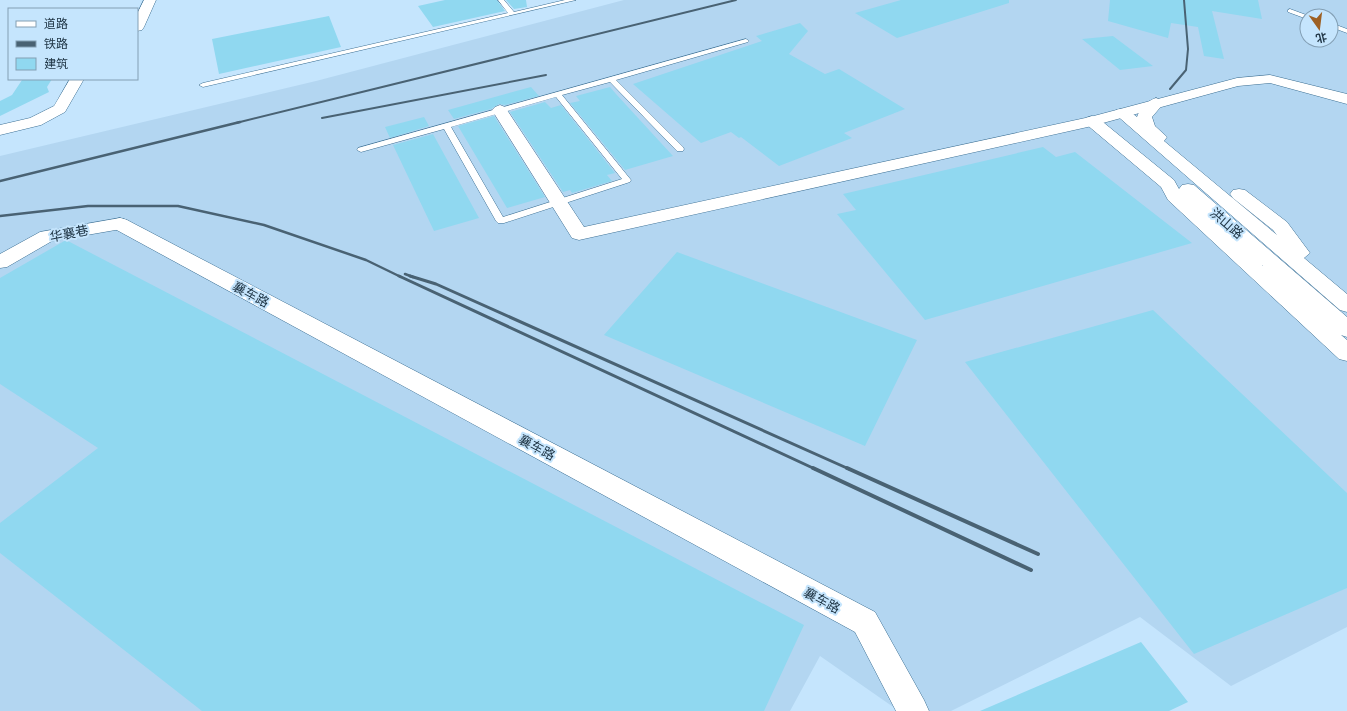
<svg xmlns="http://www.w3.org/2000/svg" width="1347" height="711" font-family="'Exo 2','Noto Sans SC',sans-serif">
<rect width="100%" height="100%" fill="#c5e5fd"/>
<path fill="#b3d6f1" fill-rule="evenodd" d="M 624,0 L 1347,0 L 1347,627 L 1231,686 L 1140,617 L 951,711 L 899,711 L 820,656 L 790,711 L 0,711 L 0,156 L 316,81 ZM 1307,16 L 1331,16 L 1331,40 L 1307,40 Z"/>
<path fill="#90d8f0" d="M 445,0 L 497,0 L 505,11 L 433,27 L 418,6 Z
M 506,0 L 526,0 L 527,7 L 514,9 Z
M 901,0 L 1009,0 L 1009,3 L 897,38 L 855,13 Z
M 1110,0 L 1258,0 L 1262,19 L 1212,11 L 1224,59 L 1204,56 L 1198,27 L 1171,23 L 1168,38 L 1108,21 Z
M 329,16 L 341,47 L 219,74 L 212,39 Z
M 800,23 L 808,31 L 789,54 L 825,74 L 839,69 L 905,109 L 844,133 L 852,138 L 779,166 L 741,137 L 739,138 L 731,132 L 701,143 L 633,84 L 762,41 L 756,36 Z
M 1113,36 L 1153,66 L 1120,70 L 1082,39 Z
M 30,79 L 52,79 L 47,87 L 49,92 L 0,116 L 0,101 L 12,95 L 22,80 Z
M 531,87 L 539,96 L 505,105 L 499,104 L 491,109 L 454,119 L 448,110 Z
M 610,87 L 616,94 L 673,156 L 625,170 L 570,103 L 580,101 L 576,96 Z
M 545,102 L 551,108 L 561,105 L 615,173 L 607,175 L 612,181 L 572,193 L 570,190 L 563,192 L 510,112 Z
M 494,116 L 545,197 L 507,208 L 458,126 Z
M 424,117 L 429,126 L 390,138 L 385,127 Z
M 433,134 L 479,218 L 434,231 L 393,145 Z
M 1043,147 L 1056,157 L 1075,152 L 1192,243 L 925,320 L 837,214 L 856,210 L 843,194 Z
M 66,240 L 804,625 L 764,711 L 202,711 L 0,553 L 0,523 L 98,448 L 0,384 L 0,278 Z
M 677,252 L 917,340 L 865,446 L 604,335 Z
M 1153,310 L 1347,493 L 1347,588 L 1194,654 L 965,362 Z
M 1141,642 L 1188,702 L 1169,711 L 980,711 Z"/>
<g fill="none" stroke-linecap="round" stroke-linejoin="round">
<defs>
<path id="lane" d="M 498,0 L 504,0 L 514,12 L 565,0 L 576,0 L 203,87 L 199,85 L 203,83 L 508,13 Z
M 1290,9 L 1309,16 L 1310,16 L 1307,16 L 1307,19 L 1288,12 L 1288,10 Z
M 1331,23 L 1347,29 L 1347,33 L 1331,27 Z
M 746,39 L 749,41 L 748,42 L 616,80 L 683,147 L 684,149 L 683,151 L 677,151 L 610,82 L 562,95 L 631,180 L 630,182 L 504,223 L 498,223 L 496,221 L 444,129 L 361,152 L 357,150 L 358,148 ZM 556,97 L 622,179 L 503,217 L 451,127 Z"/>
<path id="street" d="M 144,0 L 156,0 L 144,27 L 142,30 L 137,31 L 137,14 Z
M 1270,75 L 1347,94 L 1347,104 L 1270,83 L 1238,86 L 1092,126 L 579,240 L 572,238 L 492,110 L 495,107 L 500,105 L 505,107 L 584,227 L 1090,117 L 1237,78 Z
M 70,79 L 84,79 L 65,112 L 41,125 L 0,135 L 0,125 L 30,118 L 54,106 Z
M 120,218 L 127,220 L 129,224 L 127,228 L 52,241 L 7,267 L 0,268 L 0,254 L 40,232 Z"/>
<path id="secondary" d="M 1156,98 L 1161,100 L 1164,103 L 1152,117 L 1155,126 L 1167,137 L 1164,141 L 1277,235 L 1273,230 L 1233,198 L 1230,194 L 1233,190 L 1239,189 L 1245,190 L 1287,222 L 1310,253 L 1304,258 L 1347,294 L 1347,312 L 1340,310 L 1114,113 L 1116,110 C 1126,107 1130,112 1137,117 C 1139,110 1148,100 1156,98 Z
M 1092,116 L 1098,118 L 1174,180 L 1179,189 L 1182,185 L 1188,184 L 1194,185 L 1347,317 L 1347,337 L 1341,335 L 1347,340 L 1347,361 L 1339,359 L 1168,200 L 1161,187 L 1086,124 L 1084,121 L 1086,118 ZM 1180,190 L 1182,193 L 1263,266 L 1182,193 Z
M 120,218 L 127,220 L 875,612 L 924,700 L 929,711 L 896,711 L 855,632 L 113,228 L 111,224 L 113,220 Z"/>
</defs>
<use href="#lane" stroke="#3c6f93" stroke-width="1"/>
<use href="#street" stroke="#3c6f93" stroke-width="1"/>
<use href="#secondary" stroke="#3c6f93" stroke-width="1"/>
<use href="#lane" fill="#fff" fill-rule="evenodd"/>
<use href="#street" fill="#fff" fill-rule="evenodd"/>
<use href="#secondary" fill="#fff" fill-rule="evenodd"/>
<path stroke="#496273" stroke-width="2" d="M 1170,89 L 1186,70 L 1188,49 L 1184,0
M 322,118 L 546,75
M 236,123 L 736,0"/>
<path stroke="#496273" stroke-width="2.5" d="M 0,181 L 240,122
M 0,216 L 88,206 L 178,206 L 264,225 L 366,260 L 401,277
M 405,274 L 413,277"/>
<path stroke="#496273" stroke-width="3" d="M 399,276 L 815,469
M 410,276 L 436,284 L 849,469"/>
<path stroke="#496273" stroke-width="4" d="M 813,468 L 1031,570
M 847,468 L 1038,554"/>
</g>
<g text-anchor="middle" stroke-width="4" stroke-linejoin="round" paint-order="stroke">
<g font-size="13" fill="#203646" stroke="#c5e5fd">
<text transform="translate(1227 223) rotate(41)" y="5">洪山路</text>
<text transform="translate(69 233) rotate(-11)" y="5">华襄巷</text>
<text transform="translate(251 294) rotate(28)" y="5">襄车路</text>
<text transform="translate(537 447) rotate(28)" y="5">襄车路</text>
<text transform="translate(822 600) rotate(28)" y="5">襄车路</text>
</g>
</g>
<rect x="8" y="8" width="130" height="72" fill="#c5e5fd" stroke="#839fb4"/>
<rect x="16" y="21" width="20" height="6" fill="#ffffff" stroke="#839fb4"/>
<text x="44" y="28" font-size="12" fill="#203646">道路</text>
<rect x="16" y="41" width="20" height="6" fill="#496273" stroke="#839fb4"/>
<text x="44" y="48" font-size="12" fill="#203646">铁路</text>
<rect x="16" y="58" width="20" height="12" fill="#90d8f0" stroke="#839fb4"/>
<text x="44" y="68" font-size="12" fill="#203646">建筑</text>
<g transform="translate(1319 28) rotate(166)"><circle r="19" fill="#c5e5fd" stroke="#839fb4"/>
<path d="M0-3L7 15L0 10L-7 15Z" fill="#9d6024"/>
<text y="-6" font-size="11" font-weight="bold" text-anchor="middle" fill="#203646">北</text>
</g>
</svg>
